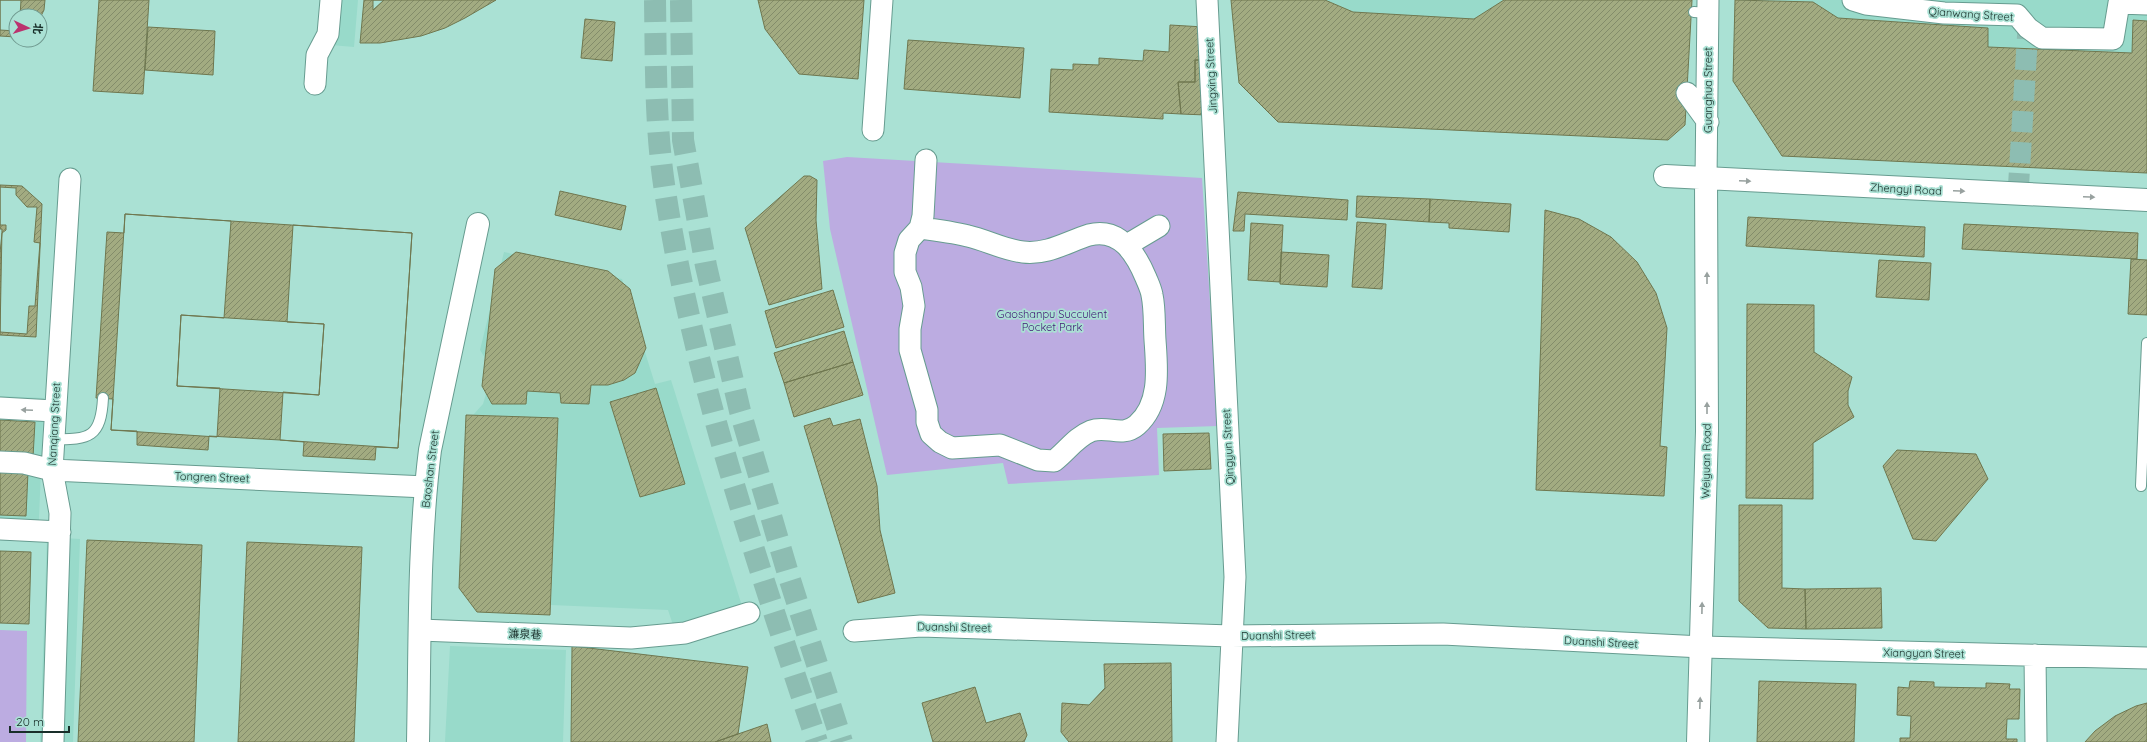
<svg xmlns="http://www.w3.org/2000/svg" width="2147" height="742" font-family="Quicksand,'Noto Sans SC',sans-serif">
<defs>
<pattern id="building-hatch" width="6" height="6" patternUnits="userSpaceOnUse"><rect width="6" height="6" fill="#a2ab81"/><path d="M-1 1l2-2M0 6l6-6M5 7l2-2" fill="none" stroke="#838c6a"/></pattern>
</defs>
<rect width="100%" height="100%" fill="#aae1d4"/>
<path fill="#98daca" d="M 335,0 L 358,0 L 354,47 L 331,45 Z
M 1325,0 L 1504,0 L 1474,19 L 1353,12 Z
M 1767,0 L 2147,0 L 2147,21 L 2133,20 L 2132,53 L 1988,47 L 1988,28 L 1838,18 L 1813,2 Z
M 504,252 L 622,279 L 655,384 L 671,380 L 742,606 L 674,628 L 668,610 L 551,605 L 558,418 L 473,415 L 483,404 L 488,387 L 485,358 L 480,350 Z
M 0,396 L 44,398 L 38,542 L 0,540 Z
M 47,537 L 80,539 L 73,742 L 40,742 Z
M 450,646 L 566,650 L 563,742 L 445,742 Z"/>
<path fill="#bcace1" d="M 847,157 L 1202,178 L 1218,426 L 1157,428 L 1159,475 L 1008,484 L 1003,463 L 887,475 L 830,229 L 823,161 Z
M 0,630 L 27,631 L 26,742 L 0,742 Z"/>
<path fill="url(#building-hatch)" stroke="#6f774f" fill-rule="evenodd" d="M 0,0 L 45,0 L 44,10 L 40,18 L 40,16 L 16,16 L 16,37 L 0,36 Z
M 0,0 L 21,0 L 20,16 L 16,16 L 16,31 L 0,30 Z
M 99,0 L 149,0 L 143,94 L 93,91 Z
M 364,0 L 496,0 L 465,18 L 445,28 L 421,36 L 380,43 L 360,43 Z
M 373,0 L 384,0 L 373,10 Z
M 758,0 L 864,0 L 858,79 L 799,74 L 765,29 Z
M 1231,0 L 1325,0 L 1353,12 L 1474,19 L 1504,0 L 1692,0 L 1685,125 L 1668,140 L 1278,122 L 1239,83 Z
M 1735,0 L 1813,2 L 1838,18 L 1988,28 L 1988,47 L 2132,53 L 2133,20 L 2147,21 L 2147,173 L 1782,156 L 1733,81 Z
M 585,19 L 615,22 L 612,61 L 581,58 Z
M 1170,25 L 1204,27 L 1204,60 L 1195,60 L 1195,82 L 1178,82 L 1181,114 L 1163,113 L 1163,119 L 1049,112 L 1051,69 L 1073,70 L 1073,64 L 1099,65 L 1099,58 L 1143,61 L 1144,50 L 1169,52 Z
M 148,27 L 215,31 L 213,75 L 145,70 Z
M 908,40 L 1024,48 L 1020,98 L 904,89 Z
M 1195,60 L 1204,60 L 1206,115 L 1181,114 L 1178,82 L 1195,82 Z
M 804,176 L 810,176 L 817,180 L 816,220 L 822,289 L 769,305 L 745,228 Z
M 0,185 L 22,186 L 42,204 L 36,337 L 0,335 L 2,229 L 0,229 Z
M 0,187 L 16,188 L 16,195 L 27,207 L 37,207 L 34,242 L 40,243 L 35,306 L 29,306 L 27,334 L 0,332 L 0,253 L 2,233 L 6,230 L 6,225 L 0,225 Z
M 560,191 L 626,206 L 621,230 L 555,215 Z
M 1238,192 L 1348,200 L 1347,220 L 1245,214 L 1244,231 L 1233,231 Z
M 1357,196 L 1430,199 L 1429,222 L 1356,217 Z
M 1430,199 L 1511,204 L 1509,232 L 1449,228 L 1449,223 L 1429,222 Z
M 1545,210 L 1579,219 L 1611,237 L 1637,262 L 1656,293 L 1667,328 L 1660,446 L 1667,447 L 1664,496 L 1536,490 Z
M 125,214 L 412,233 L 398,448 L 376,447 L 375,460 L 303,456 L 304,442 L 280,440 L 209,436 L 208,450 L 137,445 L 137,431 L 111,430 ZM 181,315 L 324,324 L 319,395 L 177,386 Z
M 125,214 L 231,221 L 224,318 L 181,315 L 177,386 L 220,388 L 217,437 L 111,430 L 113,399 L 96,398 L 107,232 L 124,233 Z
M 1748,217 L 1925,227 L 1924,257 L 1746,246 Z
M 1357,222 L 1386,224 L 1382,289 L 1352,287 Z
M 1251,223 L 1283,225 L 1280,282 L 1248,280 Z
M 1964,224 L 2138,233 L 2137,259 L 1962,249 Z
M 293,225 L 412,233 L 398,448 L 280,440 L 283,392 L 319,395 L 324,324 L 287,322 Z
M 516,252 L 608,271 L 630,289 L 646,348 L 635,373 L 624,380 L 608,385 L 591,385 L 589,404 L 561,403 L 560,393 L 527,391 L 526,404 L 492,404 L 482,386 L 495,269 Z
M 1281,252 L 1329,255 L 1327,287 L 1280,284 Z
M 2131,259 L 2147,260 L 2147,315 L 2128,314 Z
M 1879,260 L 1931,263 L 1929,300 L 1876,297 Z
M 833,290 L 844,327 L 776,348 L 765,311 Z
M 1747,304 L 1814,305 L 1814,352 L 1852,377 L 1848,391 L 1848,405 L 1854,417 L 1813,443 L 1813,499 L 1746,498 Z
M 844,331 L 853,362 L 784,383 L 774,353 Z
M 853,362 L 863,395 L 794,417 L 784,383 Z
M 656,388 L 685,484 L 640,497 L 610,402 Z
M 466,415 L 558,418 L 550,615 L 477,612 L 459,588 Z
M 830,418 L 833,426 L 860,419 L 877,486 L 880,530 L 895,593 L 858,603 L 804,426 Z
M 0,420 L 35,422 L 33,457 L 0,459 Z
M 1209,433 L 1211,469 L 1164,471 L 1163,434 Z
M 1897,450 L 1976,454 L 1988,479 L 1936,541 L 1913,539 L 1883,466 Z
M 0,470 L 28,472 L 26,516 L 0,515 Z
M 1739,505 L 1782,505 L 1782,588 L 1805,589 L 1806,629 L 1768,628 L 1739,601 Z
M 87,540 L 202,545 L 194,742 L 78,742 Z
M 247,542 L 362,547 L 354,742 L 238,742 Z
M 0,551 L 31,552 L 29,624 L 0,623 Z
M 1881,588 L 1882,628 L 1806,629 L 1805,589 Z
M 572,646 L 748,667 L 738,734 L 715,742 L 571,742 Z
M 1171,663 L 1172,742 L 1069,742 L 1061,732 L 1062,703 L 1089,705 L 1105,688 L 1104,664 Z
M 1759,681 L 1856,684 L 1854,742 L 1757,742 Z
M 1910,681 L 1934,682 L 1934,687 L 1986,688 L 1986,683 L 2010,684 L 2009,689 L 2020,689 L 2019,719 L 2007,719 L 2006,739 L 2017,739 L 2017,742 L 1900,742 L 1900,738 L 1910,738 L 1911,716 L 1897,715 L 1898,687 L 1909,688 Z
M 975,687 L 986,723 L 1020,713 L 1027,735 L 1024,742 L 933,742 L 922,703 Z
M 2147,703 L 2147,742 L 2085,742 L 2095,731 L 2115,716 L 2136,706 Z
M 767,724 L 771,742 L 715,742 L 738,734 Z"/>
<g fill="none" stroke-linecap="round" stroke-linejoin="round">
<path stroke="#8dbdb2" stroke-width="21" stroke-dasharray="21 10" stroke-linecap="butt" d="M 2018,194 L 2028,28"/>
<path stroke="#8dbdb2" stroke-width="22" stroke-dasharray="22 11" stroke-linecap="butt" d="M 655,0 C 656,64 655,128 665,191 C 694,380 757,561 817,742
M 681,0 L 683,140 L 706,266 L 740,411 L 789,577 L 842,742"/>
<defs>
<path id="lane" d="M 1694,12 L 1708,13
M 53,439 C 90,440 101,437 103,398
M 2141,486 L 2147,343"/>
<path id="street" d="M 1207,0 L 1235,577 L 1227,742
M 1853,0 L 1866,4 L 1944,13 L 2017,15 L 2028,28 L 2042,38 L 2113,39 L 2119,3 L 2147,4
M 315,84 L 317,55 L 328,34 L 331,0
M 1687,93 L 1708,122
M 873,130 L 882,0
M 1706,180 L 1708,0
M 920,228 C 936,230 952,232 968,236 C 986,240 1004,250 1023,252 C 1047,255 1067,242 1089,235 C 1120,227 1136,254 1146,278 C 1148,283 1151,289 1152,295 C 1155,309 1154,325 1155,340 C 1157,369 1161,404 1137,425 C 1122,438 1107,425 1091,431 C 1076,437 1066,452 1054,461 L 1038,460 L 1000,445 L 952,448 L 940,442 L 931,434 L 927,422 L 927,410 L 910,350 L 910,329 L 914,306 L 911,287 L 905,272 L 905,253 L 909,240 L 920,228 L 923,216 L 926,160
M 1127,245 L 1159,226
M 0,408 L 54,411
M 0,462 L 24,463 L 52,470 L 426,487
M 0,529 L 60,532
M 420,630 L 631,638 L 685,633 L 749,613
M 854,631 L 921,626 L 1231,636 L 1443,634 L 1702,647 L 2147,658
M 2035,655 L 2036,742
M 53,742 L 60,513 L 52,470 L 70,179"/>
<path id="secondary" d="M 1665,176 L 2147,200
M 418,742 C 420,645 418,546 430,450 L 478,224
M 1698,742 L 1707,431 L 1706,180"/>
</defs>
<use href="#lane" stroke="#679c90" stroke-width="12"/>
<use href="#street" stroke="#679c90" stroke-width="23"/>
<use href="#secondary" stroke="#679c90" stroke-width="24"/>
<use href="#lane" stroke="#fff" stroke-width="10"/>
<use href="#street" stroke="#fff" stroke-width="21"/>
<use href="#secondary" stroke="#fff" stroke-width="22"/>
</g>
<defs><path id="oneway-solid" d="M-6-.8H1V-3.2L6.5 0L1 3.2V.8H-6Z"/></defs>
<g fill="#98a19f">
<use href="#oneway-solid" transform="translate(1745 181) rotate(3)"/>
<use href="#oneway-solid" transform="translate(1959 191) rotate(3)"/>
<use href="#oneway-solid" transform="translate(2089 197) rotate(3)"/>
<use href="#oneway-solid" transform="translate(1707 278) rotate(-90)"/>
<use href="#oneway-solid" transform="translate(1707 408) rotate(-90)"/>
<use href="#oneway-solid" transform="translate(27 410) rotate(-177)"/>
<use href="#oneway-solid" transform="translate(1702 608) rotate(-89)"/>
<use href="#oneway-solid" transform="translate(1700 703) rotate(-88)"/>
</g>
<g text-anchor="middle" stroke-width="3.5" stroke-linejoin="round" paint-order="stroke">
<g font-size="11" fill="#192f2a" stroke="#aae1d4">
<text transform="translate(1971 14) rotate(4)" y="4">Qianwang Street</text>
<text transform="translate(1211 76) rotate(-93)" y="4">Jingxing Street</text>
<text transform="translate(1708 90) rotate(-90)" y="4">Guanghua Street</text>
<text transform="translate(1906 189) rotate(3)" y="4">Zhengyi Road</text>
<text transform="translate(54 424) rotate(-87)" y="4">Nanqiang Street</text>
<text transform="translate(1228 447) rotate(-93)" y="4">Qingyun Street</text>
<text transform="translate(1706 461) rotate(-89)" y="4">Weiyuan Road</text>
<text transform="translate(430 469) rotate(-83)" y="4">Baoshan Street</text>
<text transform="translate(212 477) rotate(2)" y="4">Tongren Street</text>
<text transform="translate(954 627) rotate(1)" y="4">Duanshi Street</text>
<text transform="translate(525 634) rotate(2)" y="4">濂泉巷</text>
<text transform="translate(1278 635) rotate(-1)" y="4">Duanshi Street</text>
<text transform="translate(1601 642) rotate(3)" y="4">Duanshi Street</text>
<text transform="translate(1924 653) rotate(1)" y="4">Xiangyan Street</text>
</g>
<g font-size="11" fill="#411774" stroke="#aae1d4">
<text x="1052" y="318">Gaoshanpu Succulent<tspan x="1052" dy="13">Pocket Park</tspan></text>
</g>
</g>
<g transform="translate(28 28) rotate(94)"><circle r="19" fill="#aae1d4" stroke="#709a90"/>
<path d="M0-3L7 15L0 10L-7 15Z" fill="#bb326e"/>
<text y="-6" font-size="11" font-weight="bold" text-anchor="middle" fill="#192f2a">北</text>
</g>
<path d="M10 726v6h59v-6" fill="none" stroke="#192f2a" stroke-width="2"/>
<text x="16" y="726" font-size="12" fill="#192f2a" stroke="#aae1d4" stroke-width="3" paint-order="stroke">20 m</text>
</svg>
